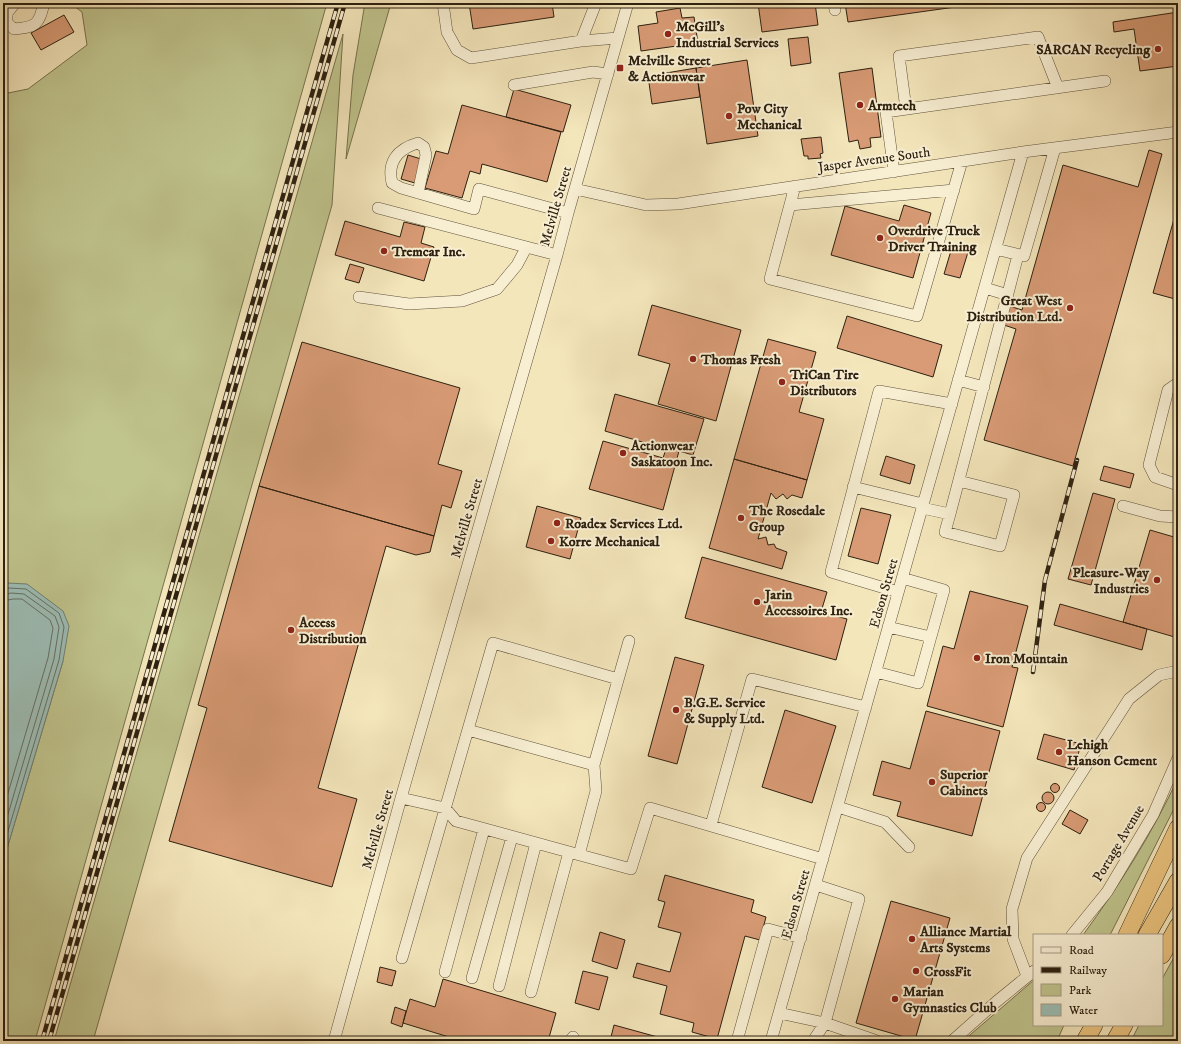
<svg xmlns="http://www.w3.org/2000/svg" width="1181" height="1044" font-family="'IM FELL DW Pica',serif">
<rect width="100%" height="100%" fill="#f4e6bb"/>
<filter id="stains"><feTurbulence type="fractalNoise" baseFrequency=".005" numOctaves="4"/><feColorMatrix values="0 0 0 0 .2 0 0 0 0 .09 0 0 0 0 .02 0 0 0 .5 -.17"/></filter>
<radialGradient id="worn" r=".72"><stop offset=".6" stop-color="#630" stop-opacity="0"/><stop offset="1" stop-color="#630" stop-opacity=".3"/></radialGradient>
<path fill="#c0c48d" stroke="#76724e" d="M 70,3 L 327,3 L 35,1041 L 3,1041 L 3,862 L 63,661 L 7,583 L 3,588 L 3,366 L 5,352 L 3,332 L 3,94 L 28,89 L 87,45 L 82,12 Z
M 365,3 L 391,3 L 346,159 L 353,75 Z
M 343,34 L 332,205 L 93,1041 L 54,1041 Z
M 1178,778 L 1178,801 L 1110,935 L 1083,935 C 1119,886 1152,834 1178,778 Z
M 1178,950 L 1178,1028 L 1171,1041 L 1131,1041 L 1139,1025 L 1162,1025 L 1162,979 Z
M 1034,980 L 1034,1025 L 1064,1025 L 1057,1041 L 963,1041 Z"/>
<path fill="#9dbeb6" stroke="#707f74" d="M 7,583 L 27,584 L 63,611 L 69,626 L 63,661 L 3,862 L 3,588 Z"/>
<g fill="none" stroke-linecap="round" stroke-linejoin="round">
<path stroke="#656f63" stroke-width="1" d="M 3,590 L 9,588 L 26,589 L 59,613 L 64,627 L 59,660 L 3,848
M 3,595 L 11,593 L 24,594 L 55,616 L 59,627 L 54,659 L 3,831
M 3,601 L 13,599 L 22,599 L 50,620 L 53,628 L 48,658 L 3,810"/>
</g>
<path fill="#d89b75" stroke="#2d2010" d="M 469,3 L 552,3 L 554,17 L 473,29 Z
M 758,3 L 815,3 L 818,25 L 762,32 Z
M 845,3 L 984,3 L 848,22 Z
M 680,8 L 682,18 L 694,17 L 698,43 L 641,51 L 638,26 L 658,23 L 656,12 Z
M 1178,12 L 1178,66 L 1140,71 L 1134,29 L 1114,32 L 1113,22 Z
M 64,15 L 74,32 L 41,50 L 31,33 Z
M 808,37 L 811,63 L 791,66 L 788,39 Z
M 747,60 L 758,136 L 707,144 L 696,68 Z
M 696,68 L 700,97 L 652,104 L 648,76 Z
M 872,68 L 881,137 L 870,138 L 871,147 L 860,149 L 858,140 L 849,142 L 839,73 Z
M 514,89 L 571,105 L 563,132 L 506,117 Z
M 462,105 L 561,132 L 547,182 L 482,164 L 480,174 L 470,171 L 462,198 L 425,188 L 436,151 L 448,154 Z
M 821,137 L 823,153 L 820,154 L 821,158 L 808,159 L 808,156 L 804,156 L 801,139 Z
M 1149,150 L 1162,154 L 1073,466 L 984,440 L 1016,329 L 1004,325 L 1009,306 L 1022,310 L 1063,165 L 1138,187 Z
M 408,155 L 421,159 L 415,183 L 401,179 Z
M 904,205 L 931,213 L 913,278 L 831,255 L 845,206 L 899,221 Z
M 1178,205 L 1178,290 L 1175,299 L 1153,293 Z
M 345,221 L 400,237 L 404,222 L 425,227 L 421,243 L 434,247 L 424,281 L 335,255 Z
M 953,244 L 969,249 L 960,278 L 944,274 Z
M 350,264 L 364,268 L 359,283 L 345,279 Z
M 652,305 L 741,330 L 716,421 L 658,404 L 670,364 L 638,355 Z
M 847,316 L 942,345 L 933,377 L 837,348 Z
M 768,339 L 816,352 L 799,412 L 824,419 L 807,480 L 734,459 Z
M 302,342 L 460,388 L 438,464 L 462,471 L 451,508 L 442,505 L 434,536 L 259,486 Z
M 615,394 L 704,419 L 693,455 L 679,451 L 663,510 L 589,489 L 603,441 L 663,458 L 666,449 L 605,431 Z
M 886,456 L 915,465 L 910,484 L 880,475 Z
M 734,459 L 807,480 L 802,498 L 792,495 L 787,499 L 783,494 L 776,499 L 771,493 L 758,539 L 766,537 L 768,545 L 774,544 L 776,548 L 787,552 L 782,569 L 709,548 Z
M 1104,466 L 1134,474 L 1130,488 L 1100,480 Z
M 259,486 L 434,536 L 430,552 L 416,555 L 386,546 L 318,788 L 357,799 L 332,887 L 169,841 L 207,708 L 198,705 Z
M 1093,493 L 1115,499 L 1091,585 L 1068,579 Z
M 537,506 L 581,518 L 570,559 L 526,547 Z
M 861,508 L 891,515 L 878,564 L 848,556 Z
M 1178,523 L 1178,638 L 1123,622 L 1150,530 L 1174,537 Z
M 702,557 L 827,592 L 821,612 L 847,619 L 836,660 L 685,618 Z
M 970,591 L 1028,606 L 1012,667 L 1018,668 L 1003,727 L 927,706 L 943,646 L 954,649 Z
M 1060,604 L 1147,629 L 1142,650 L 1054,625 Z
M 675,657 L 704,665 L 677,764 L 648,756 Z
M 785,710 L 836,726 L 812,803 L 762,787 Z
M 926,711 L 1000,731 L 972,836 L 897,816 L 901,802 L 873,795 L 882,761 L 910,769 Z
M 1044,734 L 1081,744 L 1074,770 L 1037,759 Z
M1050.5 788a4.5 4.5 0 1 1 9 0a4.5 4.5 0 1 1-9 0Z
M1042 798a6 6 0 1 1 12 0a6 6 0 1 1-12 0Z
M1036.5 807a4.5 4.5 0 1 1 9 0a4.5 4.5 0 1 1-9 0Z
M 1070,810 L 1088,820 L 1080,834 L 1062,824 Z
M 665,875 L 754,900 L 751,912 L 766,917 L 760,940 L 745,936 L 717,1039 L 692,1032 L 694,1023 L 660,1014 L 667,986 L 633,977 L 637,963 L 670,972 L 681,933 L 658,927 L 665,902 L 658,900 Z
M 891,901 L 950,918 L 915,1040 L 856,1023 Z
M 600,932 L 625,940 L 617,969 L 592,961 Z
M 380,967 L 396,971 L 392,986 L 377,982 Z
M 583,971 L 608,977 L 599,1010 L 575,1003 Z
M 443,979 L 556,1013 L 548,1041 L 462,1041 L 403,1023 L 410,999 L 435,1007 Z
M 395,1007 L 406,1011 L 402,1027 L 391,1023 Z
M 614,1025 L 672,1041 L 610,1041 Z"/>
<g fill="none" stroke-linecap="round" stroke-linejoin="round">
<defs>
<path id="minor" d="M 15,3 L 7,13 L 7,23 L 14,29 C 36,27 39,25 44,3
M 443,3 L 447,32 L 457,50 L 471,58 L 581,41
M 596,3 L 581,41 L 618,38
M 834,3 L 835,10
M 514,85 L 593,72 L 608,74
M 906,109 L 899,56 L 1038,37 L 1058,88
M 894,172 L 886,112 L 1105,81
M 795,186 L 770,279 L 917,316 L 962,161
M 575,189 L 646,205 L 678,204 L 1023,152 L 1178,132
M 418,193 L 426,155 L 424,147 L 418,143 C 397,149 387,162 392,183 L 401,188 L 474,209 L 479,189 L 568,213
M 790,205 L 954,190
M 378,208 L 557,255
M 996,249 L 1024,256 L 1055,148
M 985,288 L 1008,295
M 359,297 L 409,304 L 462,301 L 497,289 L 517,265 L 526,248
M 958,380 L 984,387
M 1178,383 L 1168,390 L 1149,465 L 1155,477 L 1178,485
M 853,487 L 923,504
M 1123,506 L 1160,516 L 1178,517
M 922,508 L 950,514 L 1018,255
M 950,514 L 945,532 L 1000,546 L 1014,495 L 959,481
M 898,592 L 831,572 L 879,391 L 952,404
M 888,627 L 931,637
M 876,672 L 918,683 L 944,590 L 902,578
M 468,730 L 594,765 L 629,641
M 401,798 L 445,808 L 456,821 L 631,869 L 650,808 L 823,859
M 838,807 L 885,822 L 909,847
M 711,825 L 752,679 L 866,707
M 579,855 L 596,791 L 594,765
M 1072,935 L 1107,892 L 1153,815 L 1178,758
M 402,958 L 493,643 L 618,679
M 445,972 L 484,829
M 1027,976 L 1013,939 L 1012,909 L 1027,858 L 1129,699 L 1159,675 L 1178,671
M 472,978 L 512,837
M 499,986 L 536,843
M 531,992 L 569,852
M 779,1013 L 825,1023 L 859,899 L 816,885
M 334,1041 L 401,798 L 557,255 L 568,213 L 628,3
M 570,1041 L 573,1037
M 737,1041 L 768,929 L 801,938
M 771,1041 L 1023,152
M 813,1041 L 825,1023 L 877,1041
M 952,1041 L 996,1002 L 1034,971"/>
<path id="highway" d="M 1127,935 L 1178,828
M 1147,935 L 1178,881
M 1162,955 L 1178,926
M 1085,1041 L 1094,1025
M 1115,1041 L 1124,1025"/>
</defs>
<use href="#minor" stroke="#5f523b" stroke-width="12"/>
<use href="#highway" stroke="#2d2010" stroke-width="18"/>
<use href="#minor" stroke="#f8efd3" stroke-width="11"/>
<use href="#highway" stroke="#eac37e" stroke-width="17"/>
<defs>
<path id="rail" d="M 1033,672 L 1045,580 L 1077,460
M 42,1041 L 338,3
M 49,1041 L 345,3"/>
</defs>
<use href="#rail" stroke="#2d2010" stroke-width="4.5"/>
<use href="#rail" stroke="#f8efd3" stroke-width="3" stroke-dasharray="9" stroke-linecap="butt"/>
</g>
<g fill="#8f2418" stroke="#f8efd3" stroke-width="1.5">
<circle cx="668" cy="34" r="4"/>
<circle cx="1158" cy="49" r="4"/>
<rect x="616" y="64" width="8" height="8" rx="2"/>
<circle cx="860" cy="105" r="4"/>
<circle cx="729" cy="116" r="4"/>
<circle cx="880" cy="238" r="4"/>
<circle cx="384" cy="251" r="4"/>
<circle cx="1070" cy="308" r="4"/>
<circle cx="693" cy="359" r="4"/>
<circle cx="782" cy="382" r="4"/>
<circle cx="623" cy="453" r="4"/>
<circle cx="741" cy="518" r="4"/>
<circle cx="557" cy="523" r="4"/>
<circle cx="551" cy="541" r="4"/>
<circle cx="1157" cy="580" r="4"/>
<circle cx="757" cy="602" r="4"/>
<circle cx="291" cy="630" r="4"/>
<circle cx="977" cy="658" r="4"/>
<circle cx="676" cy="710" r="4"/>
<circle cx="1059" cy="752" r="4"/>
<circle cx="932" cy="782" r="4"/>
<circle cx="912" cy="939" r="4"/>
<circle cx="916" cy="971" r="4"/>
<circle cx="895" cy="999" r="4"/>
</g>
<g text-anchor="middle" stroke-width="4" stroke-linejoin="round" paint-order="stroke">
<g font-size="14" font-weight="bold" fill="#2d2010" stroke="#f8efd3" text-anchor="start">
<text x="676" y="31">McGill's<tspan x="676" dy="16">Industrial Services</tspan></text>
<text x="1150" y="54" text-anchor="end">SARCAN Recycling</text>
<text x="628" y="65">Melville Street<tspan x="628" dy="16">&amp; Actionwear</tspan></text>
<text x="868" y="110">Armtech</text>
<text x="737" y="113">Pow City<tspan x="737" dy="16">Mechanical</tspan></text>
<text x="888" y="235">Overdrive Truck<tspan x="888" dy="16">Driver Training</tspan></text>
<text x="392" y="256">Tremcar Inc.</text>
<text x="1062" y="305" text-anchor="end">Great West<tspan x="1062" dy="16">Distribution Ltd.</tspan></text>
<text x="701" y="364">Thomas Fresh</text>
<text x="790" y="379">TriCan Tire<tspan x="790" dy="16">Distributors</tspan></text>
<text x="631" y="450">Actionwear<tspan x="631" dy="16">Saskatoon Inc.</tspan></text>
<text x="749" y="515">The Rosedale<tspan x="749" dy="16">Group</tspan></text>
<text x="565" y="528">Roadex Services Ltd.</text>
<text x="559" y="546">Korre Mechanical</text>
<text x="1149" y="577" text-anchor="end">Pleasure-Way<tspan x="1149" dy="16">Industries</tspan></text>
<text x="765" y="599">Jarin<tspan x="765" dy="16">Accessoires Inc.</tspan></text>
<text x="299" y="627">Access<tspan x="299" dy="16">Distribution</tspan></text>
<text x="985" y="663">Iron Mountain</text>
<text x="684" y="707">B.G.E. Service<tspan x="684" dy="16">&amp; Supply Ltd.</tspan></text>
<text x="1067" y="749">Lehigh<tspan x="1067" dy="16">Hanson Cement</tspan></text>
<text x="940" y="779">Superior<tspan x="940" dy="16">Cabinets</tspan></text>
<text x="920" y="936">Alliance Martial<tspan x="920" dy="16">Arts Systems</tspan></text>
<text x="924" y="976">CrossFit</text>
<text x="903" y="996">Marian<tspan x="903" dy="16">Gymnastics Club</tspan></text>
</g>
<g font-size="14" fill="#2d2010" stroke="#f8efd3">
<text transform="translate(874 159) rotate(-8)" y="5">Jasper Avenue South</text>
<text transform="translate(555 206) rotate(-74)" y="5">Melville Street</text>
<text transform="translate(466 518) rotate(-74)" y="5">Melville Street</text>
<text transform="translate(883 593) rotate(-74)" y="5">Edson Street</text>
<text transform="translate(377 829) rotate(-74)" y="5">Melville Street</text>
<text transform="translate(1118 843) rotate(-59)" y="5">Portage Avenue</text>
<text transform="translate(795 904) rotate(-74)" y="5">Edson Street</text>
</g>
</g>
<rect width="1181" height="1044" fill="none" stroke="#f4e6bb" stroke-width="16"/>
<rect x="4" y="4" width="1173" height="1036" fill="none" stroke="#2d2010" stroke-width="2"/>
<rect x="8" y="8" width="1165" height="1028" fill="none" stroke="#2d2010"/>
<rect x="1033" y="934" width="130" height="92" fill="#f8efd3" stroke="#a79c85"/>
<rect x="1041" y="947" width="20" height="6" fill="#f8efd3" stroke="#a79c85"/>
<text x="1069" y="954" font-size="12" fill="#2d2010">Road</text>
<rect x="1041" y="967" width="20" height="6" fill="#2d2010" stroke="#a79c85"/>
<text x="1069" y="974" font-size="12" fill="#2d2010">Railway</text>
<rect x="1041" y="984" width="20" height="12" fill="#c0c48d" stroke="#a79c85"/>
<text x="1069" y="994" font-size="12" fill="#2d2010">Park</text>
<rect x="1041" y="1004" width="20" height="12" fill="#9dbeb6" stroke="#a79c85"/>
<text x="1069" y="1014" font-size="12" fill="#2d2010">Water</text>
<rect width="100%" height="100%" filter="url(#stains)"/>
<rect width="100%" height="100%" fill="url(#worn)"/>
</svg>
